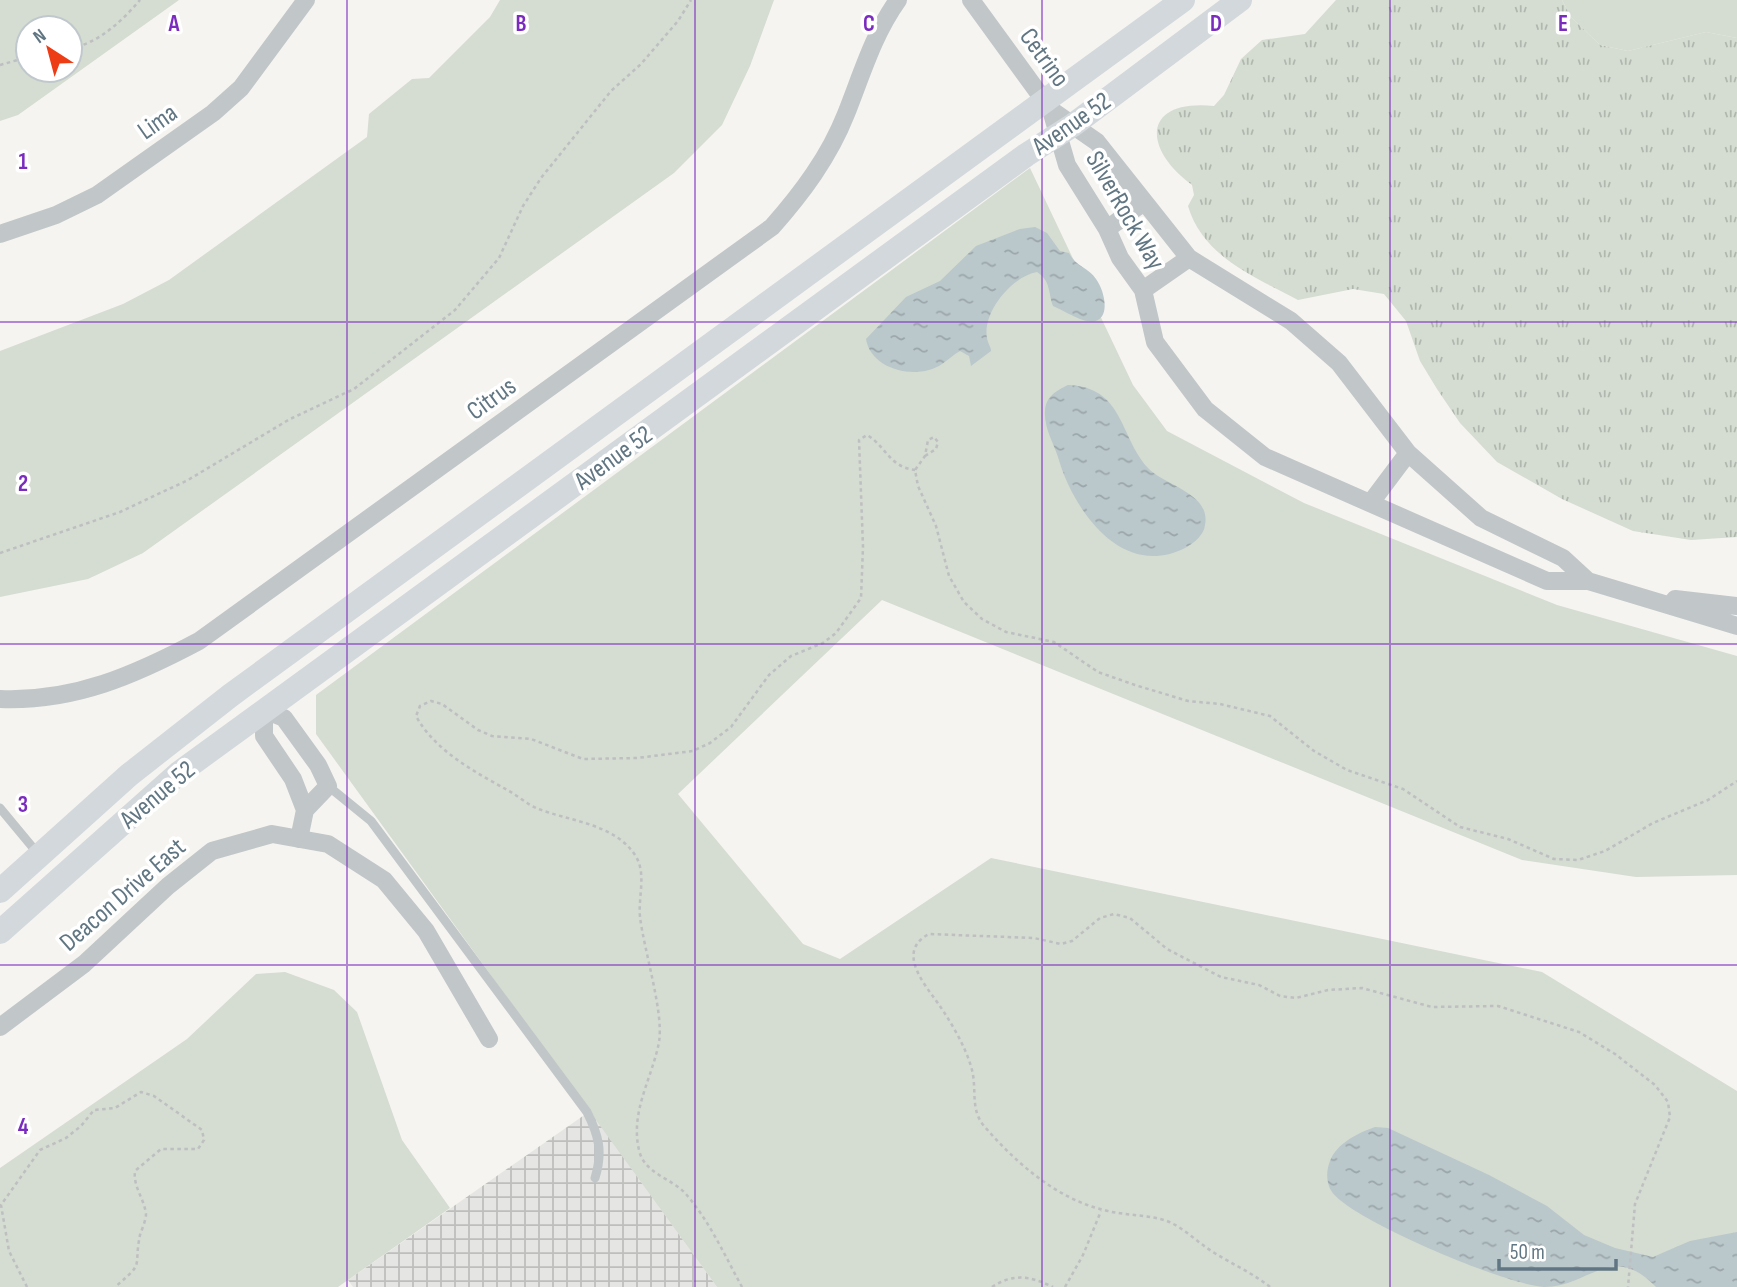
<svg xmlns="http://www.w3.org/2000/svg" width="1737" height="1287" font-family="'Sofia Sans Condensed',sans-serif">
<defs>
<pattern id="industrial-grid" width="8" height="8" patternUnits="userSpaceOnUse" patternTransform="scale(1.75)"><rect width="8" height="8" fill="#e5e6e3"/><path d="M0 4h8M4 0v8" fill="none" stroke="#bdbfbd"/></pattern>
<pattern id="park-tufts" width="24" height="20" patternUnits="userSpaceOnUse" patternTransform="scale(1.75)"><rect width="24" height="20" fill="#d5dcd1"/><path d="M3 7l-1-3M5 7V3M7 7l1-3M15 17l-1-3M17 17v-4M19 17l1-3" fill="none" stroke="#b0b7af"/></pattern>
<pattern id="water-ripples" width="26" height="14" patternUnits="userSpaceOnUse" patternTransform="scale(1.75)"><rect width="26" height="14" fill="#bac7cb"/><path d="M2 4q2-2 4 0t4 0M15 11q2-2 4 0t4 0" fill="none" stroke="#9ba6aa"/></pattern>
</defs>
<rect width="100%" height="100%" fill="#f5f4f0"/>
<path fill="url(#industrial-grid)" d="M 590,1111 L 717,1287 L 353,1287 L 348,1280 Z"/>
<path fill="#d5dcd1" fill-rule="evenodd" d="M 0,0 L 179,0 L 18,115 L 0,121 ZM 28,28 L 70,28 L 70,70 L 28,70 Z
M 500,0 L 774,0 L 750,66 L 722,125 L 674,173 L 143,553 L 88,579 L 0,597 L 0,351 L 123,304 L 169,280 L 367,137 L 369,114 L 412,79 L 429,78 L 490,17 Z
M 1562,0 L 1737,0 L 1737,38 L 1706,32 L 1628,51 L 1600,45 L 1571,17 Z
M 1030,168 L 1133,385 L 1167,431 L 1304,503 L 1557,605 L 1737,656 L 1737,875 L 1636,877 L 1522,860 L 882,600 L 678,794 L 803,944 L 840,959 L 991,858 L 1542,972 L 1737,1091 L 1737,1287 L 717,1287 L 316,734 L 316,695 Z
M 285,972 L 334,990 L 357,1012 L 402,1140 L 450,1208 L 338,1287 L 0,1287 L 0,1168 L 187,1039 L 256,974 Z"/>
<path fill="url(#park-tufts)" d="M 1336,0 L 1562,0 L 1571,17 L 1600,45 L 1628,51 L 1706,32 L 1737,38 L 1737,537 L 1691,540 L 1633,531 L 1562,499 L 1497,462 L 1460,423 L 1437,389 L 1420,361 L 1406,321 L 1384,294 L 1353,289 L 1298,300 C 1255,277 1203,257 1188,206 L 1194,195 L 1192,185 C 1142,148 1142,99 1214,106 L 1224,95 L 1241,59 L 1262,40 L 1305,34 Z"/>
<path fill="url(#water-ripples)" d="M 1035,227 L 1047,233 L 1060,251 L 1069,253 C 1075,266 1089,268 1096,279 C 1107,294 1112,329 1083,320 C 1073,317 1063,310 1053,306 C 1048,292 1051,281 1037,272 C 1012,276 979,315 988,342 C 989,345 991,348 991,351 L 971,366 L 969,356 L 960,351 C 953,355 949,359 942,364 C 917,381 871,370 866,339 L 906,297 L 940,281 L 976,246 L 1020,229 Z
M 1068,385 C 1124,387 1119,436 1148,468 C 1165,486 1211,493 1205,525 C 1204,535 1194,543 1185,548 C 1122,580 1073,510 1058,457 C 1053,442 1044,428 1045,411 C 1046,396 1056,391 1068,385 Z
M 1375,1127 L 1388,1128 L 1489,1175 L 1547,1206 L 1584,1235 L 1615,1248 L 1653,1257 L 1690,1241 L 1737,1232 L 1737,1287 L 1656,1287 C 1612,1241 1589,1287 1544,1287 C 1507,1285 1353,1221 1332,1192 C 1326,1183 1326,1171 1330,1161 C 1337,1143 1358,1133 1375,1127 Z"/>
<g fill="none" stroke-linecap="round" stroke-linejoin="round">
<path stroke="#bdbfc1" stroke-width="2.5" stroke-dasharray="3.5 3.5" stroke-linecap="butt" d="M 70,48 C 98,44 122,21 140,0
M 0,65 L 28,57
M 925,456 L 936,449 L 938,442 L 934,437 L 928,440 L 925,456 L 915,470 L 918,486 L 936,526 L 949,576 L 964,602 L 982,619 L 1006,632 L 1054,642 L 1098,672 L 1135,685 L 1188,701 L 1220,704 L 1270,716 L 1314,751 L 1347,770 L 1403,789 L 1460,827 L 1508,839 L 1554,859 L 1578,860 L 1605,851 L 1653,823 L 1708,800 L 1737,781
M 0,553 L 120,512 L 188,480 L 290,419 L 354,389 L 455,310 L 499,258 L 523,206 L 541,178 L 611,91 L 641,64 L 678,21 L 691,0
M 27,1287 L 9,1251 L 1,1205 L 40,1150 L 66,1138 L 81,1126 L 94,1110 L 115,1108 L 141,1092 L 154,1096 L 202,1130 L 204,1140 L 198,1149 L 161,1149 L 135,1171 C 133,1187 144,1198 146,1214 C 146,1220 142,1229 140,1235 C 133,1269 146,1261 115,1287
M 742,1287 C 725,1256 708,1218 684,1192 C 670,1178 644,1173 639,1150 C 630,1111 652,1079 659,1042 C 664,1013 644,950 640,917 C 638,896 647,873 635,855 C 614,823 567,821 536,808 C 527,804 518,796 509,791 C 475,772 435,751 416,716 L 420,706 L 431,701 L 442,704 L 478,730 L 492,736 L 531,739 L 583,759 L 637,758 L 693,751 L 710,743 L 731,727 L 769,675 L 791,656 L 823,643 L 836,633 L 861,598 L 863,547 L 859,440 L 867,435 C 886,446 889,467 915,470
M 992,1287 C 1013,1273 1030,1276 1053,1287
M 1065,1287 L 1083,1255 L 1101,1211
M 1270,1287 C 1250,1271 1227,1262 1207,1248 C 1194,1239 1182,1227 1167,1221 C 1147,1214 1125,1216 1104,1210 C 1057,1199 1016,1163 984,1126 C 970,1109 977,1090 972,1070 C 966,1046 947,1015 932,995 C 918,976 900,949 929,934 L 1034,938 L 1061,944 L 1072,941 L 1100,918 L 1114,914 L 1130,918 L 1167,949 L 1221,977 L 1259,985 L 1280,996 L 1296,998 L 1328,990 L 1362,988 L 1432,1007 L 1498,1006 L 1579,1032 L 1615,1054 L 1655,1085 L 1668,1102 L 1670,1117 L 1635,1204 L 1628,1287"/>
<path stroke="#c1c6c8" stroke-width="9" d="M 328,786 L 371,821 L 587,1112 C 599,1136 603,1152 595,1178
M 0,808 L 39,855"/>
<path stroke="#c1c6c8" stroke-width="18" d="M 971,0 L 1051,110 L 1097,142 L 1189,258 L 1291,321 L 1339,363 L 1408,453 L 1481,518 L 1563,558 L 1588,581
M 1051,110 L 1067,165 L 1107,229 L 1120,258 L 1143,290 L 1155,342 L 1205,409 L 1265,457 L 1547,581 L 1588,581 L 1737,626
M 1107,229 L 1144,202
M 0,234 L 56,215 L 97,195 L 213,113 L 241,88 L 306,0
M 1143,290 L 1189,258
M 1372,501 L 1408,453
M 1675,599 L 1737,606
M 0,699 C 74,702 135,675 199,641 L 772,227 C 802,193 829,157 846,114 C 862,74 873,35 898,0
M 299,839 L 305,810 L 293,779 L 264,736 L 264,710 L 284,718 L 318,765 L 328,786 L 305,810
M 0,1027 L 84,964 L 168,886 L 212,851 L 272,834 L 328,844 L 384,880 L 426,931 L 489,1039"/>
<path stroke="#d2d8dc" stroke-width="24" d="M 0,891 L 129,775 L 231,695 L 1183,0
M 0,932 L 179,773 L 1026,155 L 1073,125 L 1240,0"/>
</g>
<path fill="none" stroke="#7b2cbf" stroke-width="2" stroke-opacity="0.55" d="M 347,0 L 347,1287M 695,0 L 695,1287M 1042,0 L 1042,1287M 1390,0 L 1390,1287M 0,322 L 1737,322M 0,644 L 1737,644M 0,965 L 1737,965"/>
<g text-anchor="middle" stroke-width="7" stroke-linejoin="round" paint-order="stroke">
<g font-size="26" fill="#617683" stroke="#fff">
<text transform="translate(1045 57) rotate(54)" y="9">Cetrino</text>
<text transform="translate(157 121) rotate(-35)" y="9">Lima</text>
<text transform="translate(1071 123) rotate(-35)" y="9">Avenue 52</text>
<text transform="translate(1126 210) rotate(60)" y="9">SilverRock Way</text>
<text transform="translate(491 398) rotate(-36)" y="9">Citrus</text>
<text transform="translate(613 457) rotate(-36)" y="9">Avenue 52</text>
<text transform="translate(157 794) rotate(-40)" y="9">Avenue 52</text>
<text transform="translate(122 894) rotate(-41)" y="9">Deacon Drive East</text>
</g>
</g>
<g font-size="23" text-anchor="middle" font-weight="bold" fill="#7b2cbf" stroke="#fff" stroke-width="7" stroke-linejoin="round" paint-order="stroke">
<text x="174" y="31">A</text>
<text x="521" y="31">B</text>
<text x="869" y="31">C</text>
<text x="1216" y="31">D</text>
<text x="1563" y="31">E</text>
<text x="23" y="169">1</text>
<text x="23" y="491">2</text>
<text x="23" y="812">3</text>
<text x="23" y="1134">4</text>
</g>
<g transform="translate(49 49) rotate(324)"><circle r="33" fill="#ffffff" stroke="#c0c8cd" stroke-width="2"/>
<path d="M0-5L12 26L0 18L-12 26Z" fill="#ed3d17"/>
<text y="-10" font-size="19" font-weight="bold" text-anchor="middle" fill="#617683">N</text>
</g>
<path d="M1499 1259v10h117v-10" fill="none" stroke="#617683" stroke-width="3.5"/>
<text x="1510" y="1259" font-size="21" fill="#617683" stroke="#ffffff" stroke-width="5" paint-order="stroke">50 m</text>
</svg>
